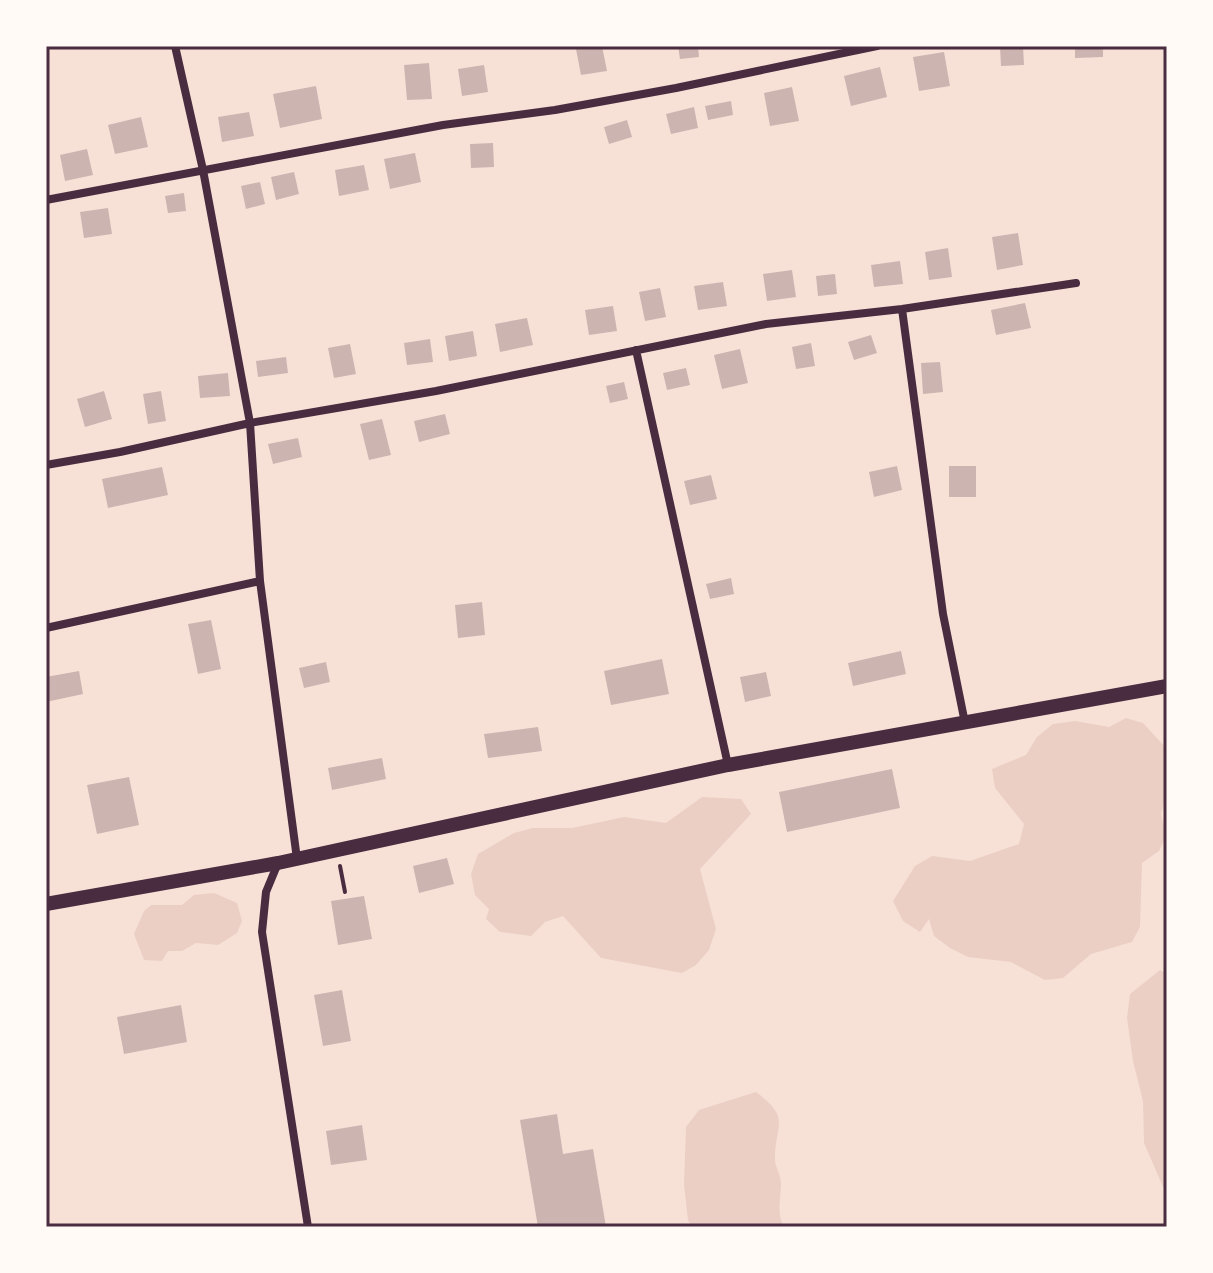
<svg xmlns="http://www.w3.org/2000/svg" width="1213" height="1273" font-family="Overpass,sans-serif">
<rect width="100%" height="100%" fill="#f7e1d7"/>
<path fill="#ebcfc5" d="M 1126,718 L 1143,723 L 1167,749 L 1167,793 L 1161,814 L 1166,836 L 1159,851 L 1142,863 L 1140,927 L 1132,942 L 1091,954 L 1063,978 L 1045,980 L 1011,962 L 968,957 L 950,948 L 934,936 L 929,919 L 920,932 L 903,921 L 893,901 L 915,866 L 932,856 L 970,861 L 1019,844 L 1024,824 L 995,788 L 992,769 L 1026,755 L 1037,737 L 1053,724 L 1075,721 L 1109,727 Z
M 702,797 L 741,799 L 751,814 L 700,869 L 716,929 L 709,950 L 696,965 L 682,973 L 601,958 L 563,916 L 545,922 L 531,936 L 500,932 L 486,919 L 489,909 L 475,895 L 471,874 L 478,854 L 514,833 L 533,828 L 572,828 L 624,817 L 666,823 Z
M 214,893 L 237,903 L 242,921 L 237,933 L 218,945 L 196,943 L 182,951 L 168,951 L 162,961 L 144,960 L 134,934 L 144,911 L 151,905 L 182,905 L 194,895 Z
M 1160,970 L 1167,974 L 1167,1196 L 1144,1143 L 1143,1101 L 1133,1061 L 1127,1018 L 1130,994 Z
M 756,1092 C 792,1119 775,1123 775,1159 C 775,1167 781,1175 781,1184 C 781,1199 776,1213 784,1227 L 692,1227 L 688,1220 L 684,1185 L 686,1127 L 699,1110 Z"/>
<path fill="#ccb4b1" d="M 592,46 L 602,46 L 607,71 L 581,75 L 576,49 Z
M 678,46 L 698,46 L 699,57 L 680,59 Z
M 1000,46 L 1023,46 L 1024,65 L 1001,66 Z
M 1075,46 L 1103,46 L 1103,57 L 1075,58 Z
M 944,52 L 950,86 L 919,91 L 913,57 Z
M 429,63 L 432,99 L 407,100 L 404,65 Z
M 484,65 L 488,92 L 462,96 L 458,69 Z
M 880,67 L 887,97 L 851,106 L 844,76 Z
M 316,86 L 322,119 L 280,128 L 273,94 Z
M 792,87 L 799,121 L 770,126 L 764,93 Z
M 731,101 L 733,115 L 708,120 L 705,106 Z
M 694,107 L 698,128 L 671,134 L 666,114 Z
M 249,112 L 254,136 L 222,142 L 218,117 Z
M 141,117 L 148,147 L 115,154 L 108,125 Z
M 627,120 L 632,137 L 609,144 L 604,127 Z
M 493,143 L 494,167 L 471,168 L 470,144 Z
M 87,149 L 93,175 L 65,181 L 60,155 Z
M 415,153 L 421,182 L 390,189 L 384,159 Z
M 364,165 L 369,190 L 339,196 L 335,170 Z
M 294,172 L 299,194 L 276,200 L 271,177 Z
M 260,182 L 265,204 L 246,209 L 241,186 Z
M 184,193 L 186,211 L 168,213 L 165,196 Z
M 108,208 L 112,234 L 84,238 L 80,212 Z
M 1018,233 L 1023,265 L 997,270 L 992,237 Z
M 948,248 L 952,277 L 929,280 L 925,252 Z
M 900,261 L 903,284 L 874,287 L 871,265 Z
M 792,270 L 796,297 L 767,301 L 763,274 Z
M 835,274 L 837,294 L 818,296 L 816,276 Z
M 723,282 L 727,306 L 698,310 L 694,286 Z
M 660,288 L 666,317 L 645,321 L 639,292 Z
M 1025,303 L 1031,328 L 996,335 L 991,310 Z
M 613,306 L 617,331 L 589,335 L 585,310 Z
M 527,318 L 533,345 L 500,352 L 495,324 Z
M 473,331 L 477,356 L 449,361 L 445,336 Z
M 871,335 L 877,353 L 854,360 L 848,342 Z
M 430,339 L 433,362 L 407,365 L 404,343 Z
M 811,343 L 815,366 L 796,369 L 792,347 Z
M 350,344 L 356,374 L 334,378 L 328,348 Z
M 740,349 L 748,383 L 722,389 L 714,355 Z
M 286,357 L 288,373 L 258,377 L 256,361 Z
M 940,362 L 943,392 L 923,394 L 921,363 Z
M 686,368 L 690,385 L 667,390 L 663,373 Z
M 228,373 L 230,396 L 200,398 L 198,376 Z
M 624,382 L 628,399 L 610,403 L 606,386 Z
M 104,391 L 112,419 L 85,427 L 77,399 Z
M 161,391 L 166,421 L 148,424 L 143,394 Z
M 445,414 L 450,434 L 419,442 L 414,421 Z
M 382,419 L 391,455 L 369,460 L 360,424 Z
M 298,438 L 302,457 L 273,464 L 268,444 Z
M 897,466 L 902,490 L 874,497 L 869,472 Z
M 949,466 L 976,466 L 976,497 L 949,497 Z
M 162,467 L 168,495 L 108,508 L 102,479 Z
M 711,475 L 717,499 L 690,505 L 684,481 Z
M 731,578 L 734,594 L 710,599 L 706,584 Z
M 482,602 L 485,635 L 458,638 L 455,605 Z
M 211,620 L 221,669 L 198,674 L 188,624 Z
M 901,651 L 906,674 L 853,686 L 848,663 Z
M 662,659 L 669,694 L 611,705 L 604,671 Z
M 326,662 L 330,682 L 304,688 L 299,668 Z
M 79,671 L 83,694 L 46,702 L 46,677 Z
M 766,672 L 771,696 L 745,702 L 740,677 Z
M 538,727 L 542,751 L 488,758 L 484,734 Z
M 382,758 L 386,779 L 332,790 L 328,768 Z
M 892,769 L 900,808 L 787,832 L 779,792 Z
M 129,777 L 139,825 L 97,834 L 87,785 Z
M 447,858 L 454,884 L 419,893 L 413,866 Z
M 364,896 L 372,939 L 338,945 L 331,901 Z
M 342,990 L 351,1041 L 323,1046 L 314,995 Z
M 181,1005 L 187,1042 L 124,1054 L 117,1017 Z
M 557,1114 L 563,1154 L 593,1149 L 606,1227 L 538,1227 L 520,1120 Z
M 362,1125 L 367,1160 L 331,1165 L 326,1131 Z"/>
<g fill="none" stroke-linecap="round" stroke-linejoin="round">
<path stroke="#4a2c40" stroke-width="4" d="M 340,866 L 345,892"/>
<path stroke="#4a2c40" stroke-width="8" d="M 175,46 L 203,170 L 250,423 L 260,581 L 297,859
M 46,200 L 443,125 L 555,110 L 676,88 L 877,46
M 902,309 L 943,614 L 965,723
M 636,350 L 728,765
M 46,465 L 120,452 L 250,423 L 436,391 L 766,324 L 902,309 L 1076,283
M 46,628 L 260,581
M 278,863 L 266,892 L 262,932 L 308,1227"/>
<path stroke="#4a2c40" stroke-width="14" d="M 46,904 L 278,863 L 728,765 L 1167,686"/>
</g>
<rect width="1213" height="1273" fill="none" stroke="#fffaf5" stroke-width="96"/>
<rect x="48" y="48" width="1117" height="1177" fill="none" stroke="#4a2c40" stroke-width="3"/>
</svg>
